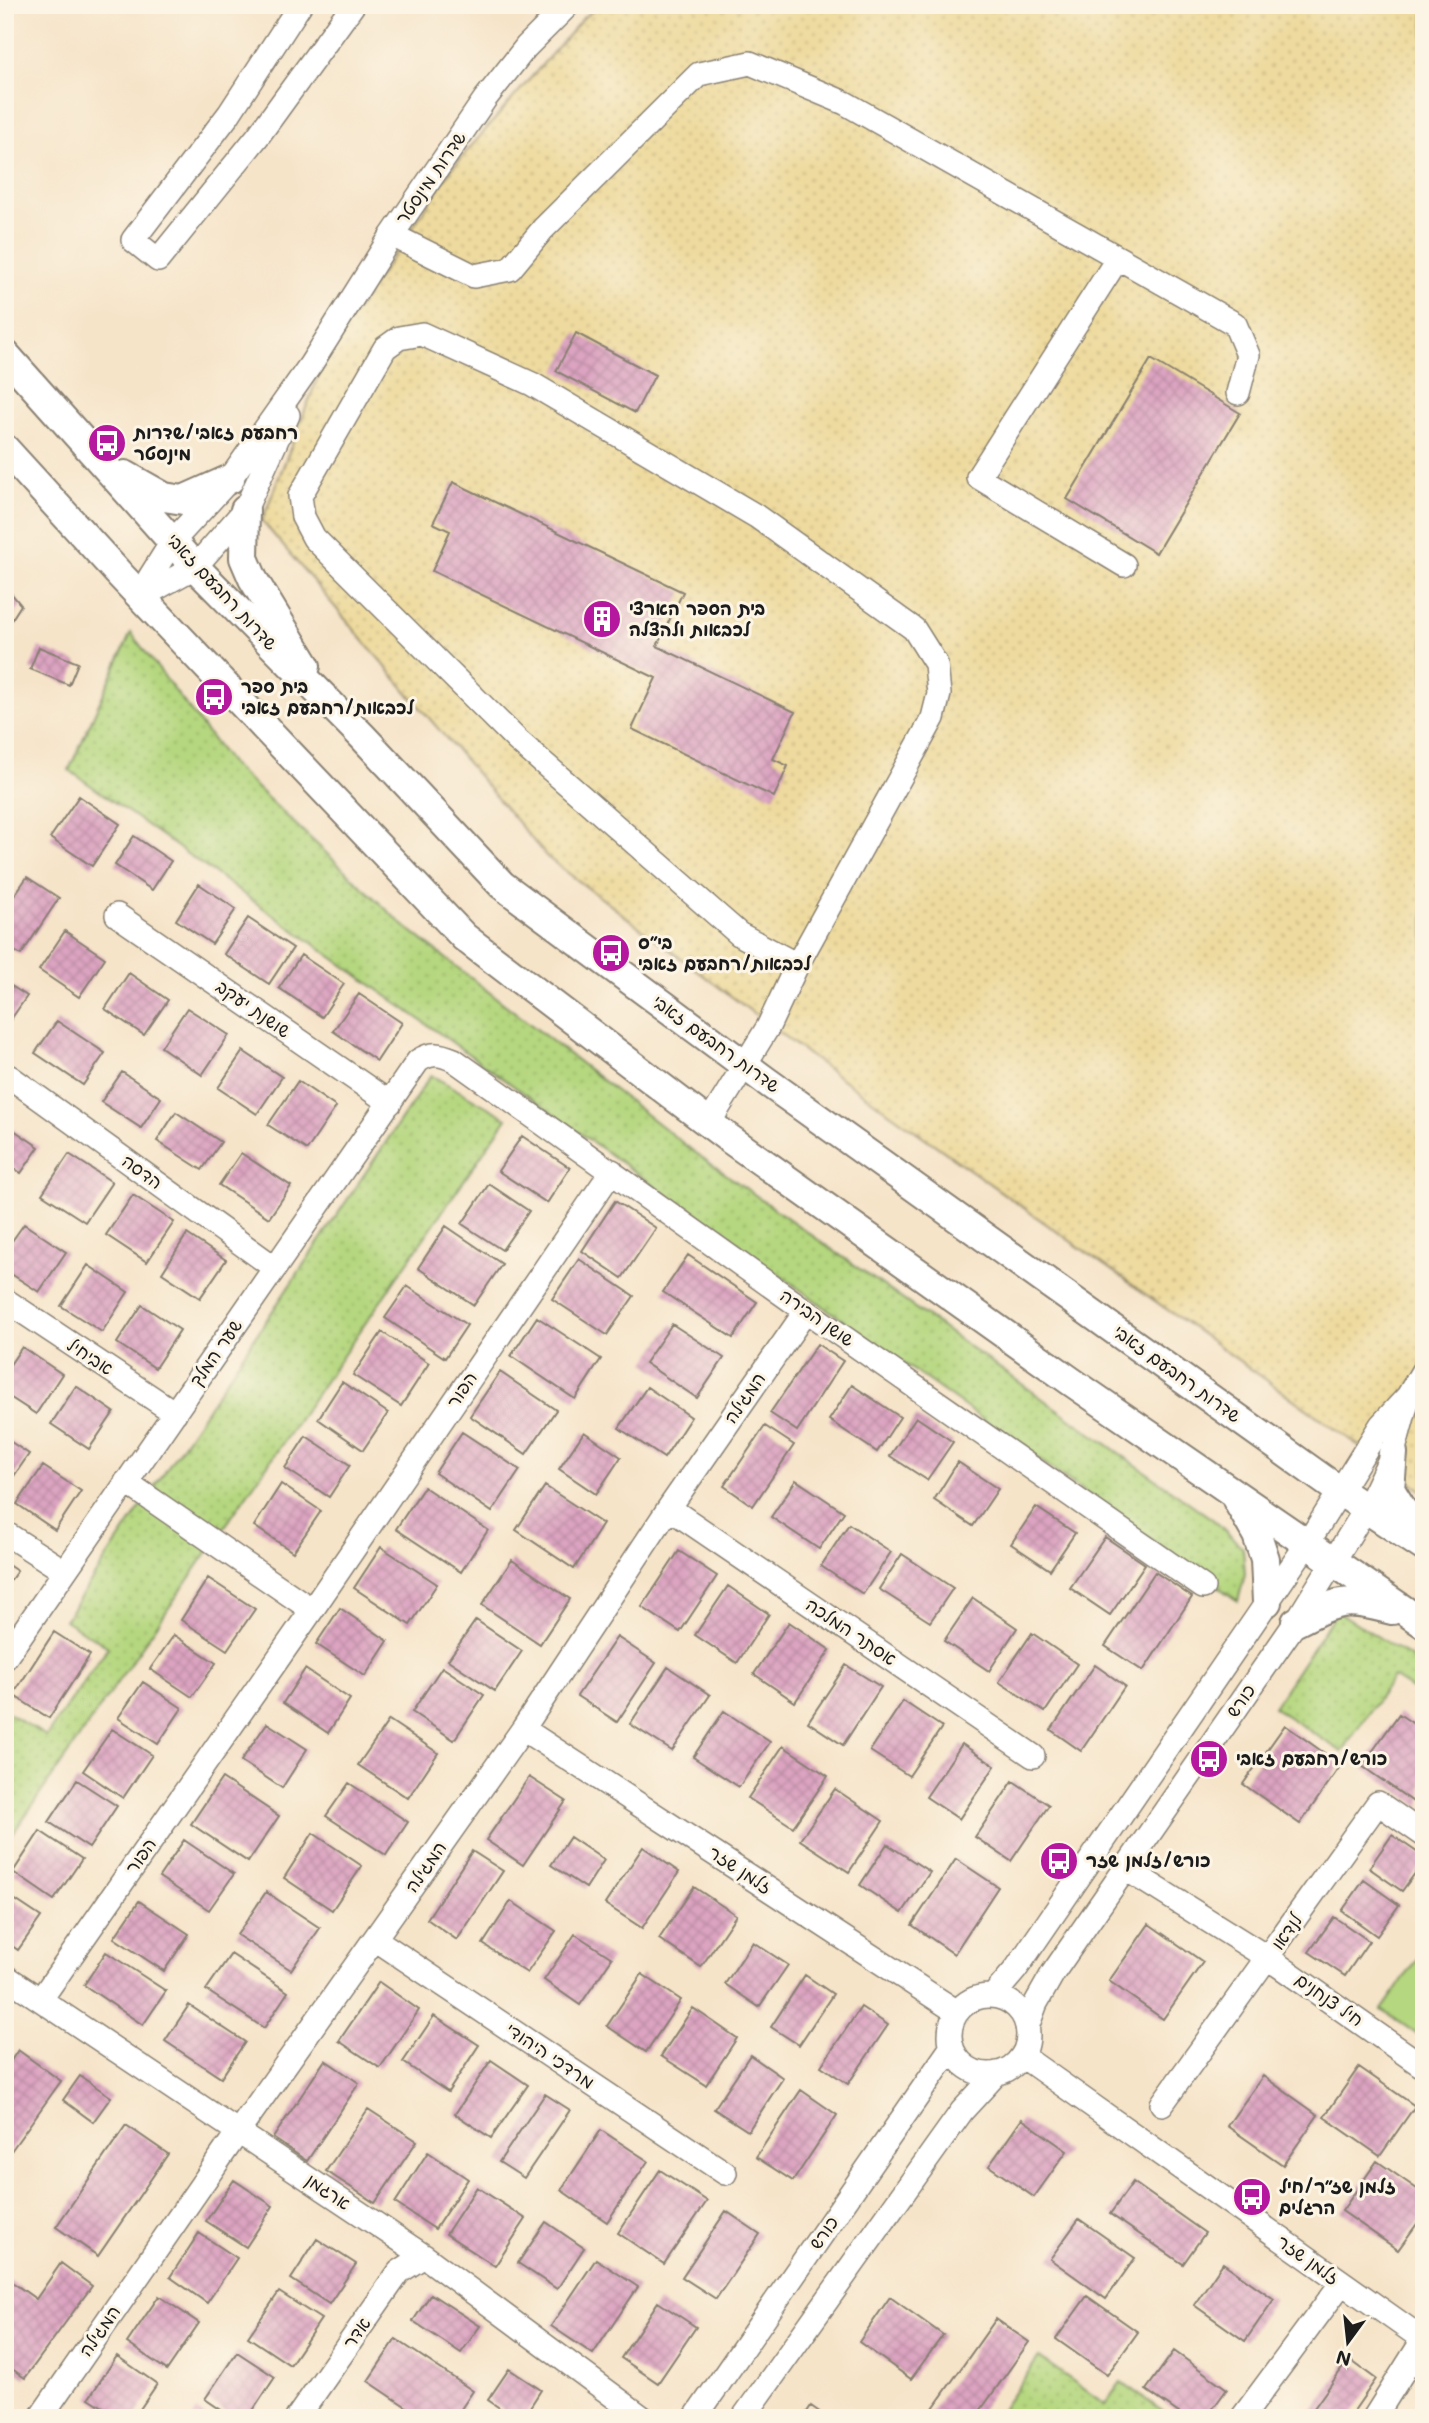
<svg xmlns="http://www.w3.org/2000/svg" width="1429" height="2423" font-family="Mali,'Playpen Sans Hebrew',sans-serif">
<defs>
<pattern id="sand-dots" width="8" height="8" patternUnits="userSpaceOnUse" patternTransform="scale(1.75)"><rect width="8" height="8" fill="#eeda9e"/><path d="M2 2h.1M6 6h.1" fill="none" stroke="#ccba88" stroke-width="1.8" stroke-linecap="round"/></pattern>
<pattern id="park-dots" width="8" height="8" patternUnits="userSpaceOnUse" patternTransform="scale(1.75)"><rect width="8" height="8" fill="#b5d77f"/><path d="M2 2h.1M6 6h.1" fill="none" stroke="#9bb86d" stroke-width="1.8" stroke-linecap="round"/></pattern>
<pattern id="building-cross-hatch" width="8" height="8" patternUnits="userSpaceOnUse" patternTransform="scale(1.75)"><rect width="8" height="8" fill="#dca4c1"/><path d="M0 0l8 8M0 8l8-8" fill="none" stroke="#bc8da5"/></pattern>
</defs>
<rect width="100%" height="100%" fill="#fcf5e5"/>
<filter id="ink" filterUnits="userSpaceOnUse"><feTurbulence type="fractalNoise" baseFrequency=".0143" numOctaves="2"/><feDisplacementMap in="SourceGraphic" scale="14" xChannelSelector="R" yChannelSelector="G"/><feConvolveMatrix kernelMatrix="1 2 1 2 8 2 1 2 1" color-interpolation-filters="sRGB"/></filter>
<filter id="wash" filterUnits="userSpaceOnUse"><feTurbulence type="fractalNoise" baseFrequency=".00686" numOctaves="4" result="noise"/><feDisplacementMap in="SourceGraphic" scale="28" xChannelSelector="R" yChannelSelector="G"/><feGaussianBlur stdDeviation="1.57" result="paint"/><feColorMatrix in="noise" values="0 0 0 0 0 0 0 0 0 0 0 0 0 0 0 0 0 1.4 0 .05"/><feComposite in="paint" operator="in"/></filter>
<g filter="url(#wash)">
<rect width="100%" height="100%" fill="#f6e4c9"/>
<path fill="#b5d77f" stroke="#687a4e" stroke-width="2" d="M 1424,1950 L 1424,2039 L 1382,2010 Z"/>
<path fill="url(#sand-dots)" stroke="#857b5d" stroke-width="2" d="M 601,5 L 1424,5 L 1424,1492 L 814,1059 L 547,857 L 262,521 L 327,354 L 453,167 L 584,17 Z"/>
<path fill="url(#park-dots)" stroke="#687a4e" stroke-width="2" d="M 131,633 L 231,764 L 403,925 L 693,1151 L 1215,1521 L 1243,1548 L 1245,1574 L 1238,1601 L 69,770 Z
M 431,1075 L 507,1118 L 5,1845 L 5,1711 L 46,1736 L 108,1647 L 65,1620 Z
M 1337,1611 L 1424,1666 L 1424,1697 L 1393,1677 L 1342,1752 L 1273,1707 Z
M 1039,2357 L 1105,2404 L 1121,2382 L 1172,2418 L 996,2418 Z"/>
<g id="blocks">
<path fill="url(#building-cross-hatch)" d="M 576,333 L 655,375 L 635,413 L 556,371 Z
M 1151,359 L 1240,413 L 1156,553 L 1067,499 Z
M 453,482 L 683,592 L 657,646 L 795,712 L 773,759 L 788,766 L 774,797 L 632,729 L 656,678 L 432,571 L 450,531 L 433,523 Z
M 5,586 L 21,605 L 5,630 Z
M 39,647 L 78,663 L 69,685 L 30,669 Z
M 79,796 L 120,824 L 92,866 L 50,838 Z
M 134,836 L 171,861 L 152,890 L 115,865 Z
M 27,877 L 59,898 L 21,955 L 5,945 L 5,909 Z
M 199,884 L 236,909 L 212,944 L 176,920 Z
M 248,918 L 293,948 L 269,984 L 224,954 Z
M 65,931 L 105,958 L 79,997 L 39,970 Z
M 301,955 L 344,984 L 322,1017 L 279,988 Z
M 129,973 L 168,1000 L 144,1035 L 105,1009 Z
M 5,982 L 27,996 L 5,1028 Z
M 359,994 L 402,1023 L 377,1061 L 333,1031 Z
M 187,1008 L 229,1035 L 202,1075 L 161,1047 Z
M 57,1021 L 105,1053 L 83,1085 L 35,1053 Z
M 243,1051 L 282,1077 L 257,1114 L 218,1088 Z
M 122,1072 L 161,1098 L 141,1128 L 101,1102 Z
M 298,1081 L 336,1107 L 307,1150 L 268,1125 Z
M 176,1112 L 221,1142 L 202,1170 L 157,1141 Z
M 5,1124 L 39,1147 L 21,1173 L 5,1162 Z
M 522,1136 L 570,1168 L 547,1203 L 498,1171 Z
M 241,1153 L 291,1186 L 269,1218 L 219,1185 Z
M 69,1154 L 112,1182 L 85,1222 L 42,1194 Z
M 489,1184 L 529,1211 L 502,1250 L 462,1224 Z
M 133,1195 L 174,1222 L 147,1262 L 106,1235 Z
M 615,1201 L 656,1228 L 622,1278 L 582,1251 Z
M 24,1224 L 66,1252 L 39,1292 L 5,1270 L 5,1251 Z
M 446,1226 L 502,1264 L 474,1305 L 418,1268 Z
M 187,1234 L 226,1260 L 200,1298 L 162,1273 Z
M 688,1255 L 757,1302 L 733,1338 L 663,1292 Z
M 579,1259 L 634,1296 L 607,1335 L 552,1299 Z
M 88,1265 L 128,1292 L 102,1332 L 61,1306 Z
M 407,1286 L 467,1325 L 445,1358 L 385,1318 Z
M 142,1305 L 180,1330 L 155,1368 L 117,1343 Z
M 537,1317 L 601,1359 L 575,1399 L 511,1356 Z
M 672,1324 L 724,1358 L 697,1398 L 645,1363 Z
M 382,1332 L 429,1363 L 401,1406 L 353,1375 Z
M 817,1344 L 843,1361 L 797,1431 L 770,1413 Z
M 22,1347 L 62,1374 L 36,1414 L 5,1394 L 5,1372 Z
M 500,1372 L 556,1410 L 526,1454 L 470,1416 Z
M 342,1382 L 388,1413 L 363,1450 L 318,1419 Z
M 852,1385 L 900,1417 L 877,1452 L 829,1420 Z
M 76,1386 L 114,1412 L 89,1449 L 51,1424 Z
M 647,1387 L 691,1417 L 664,1458 L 619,1428 Z
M 916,1417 L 953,1442 L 927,1480 L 890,1456 Z
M 765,1426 L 794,1445 L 753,1506 L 724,1486 Z
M 462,1432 L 520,1470 L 492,1512 L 435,1473 Z
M 584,1432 L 621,1457 L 596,1494 L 559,1469 Z
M 306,1436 L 350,1465 L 329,1497 L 285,1468 Z
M 5,1438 L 29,1454 L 5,1489 Z
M 958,1462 L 998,1489 L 973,1526 L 934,1500 Z
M 43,1466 L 81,1491 L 55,1530 L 17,1504 Z
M 796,1480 L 844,1512 L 819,1549 L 771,1517 Z
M 281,1484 L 321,1511 L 293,1552 L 254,1526 Z
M 545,1486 L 603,1524 L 574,1569 L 516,1530 Z
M 424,1487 L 488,1530 L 461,1572 L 396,1529 Z
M 1036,1507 L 1075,1533 L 1050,1570 L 1011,1544 Z
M 849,1524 L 891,1552 L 863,1594 L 821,1566 Z
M 1105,1537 L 1145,1564 L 1110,1615 L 1070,1588 Z
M 381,1547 L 437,1584 L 410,1625 L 354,1588 Z
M 679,1551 L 717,1576 L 680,1632 L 642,1607 Z
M 902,1554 L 953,1588 L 930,1622 L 879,1589 Z
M 512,1560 L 570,1599 L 540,1644 L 482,1605 Z
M 5,1563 L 17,1571 L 5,1588 Z
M 1155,1572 L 1192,1597 L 1143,1671 L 1105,1646 Z
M 208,1578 L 255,1609 L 227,1650 L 181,1620 Z
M 728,1586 L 769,1614 L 737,1663 L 695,1635 Z
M 973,1598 L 1017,1628 L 989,1671 L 944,1641 Z
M 340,1608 L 388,1641 L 365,1676 L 316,1644 Z
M 476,1620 L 522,1651 L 495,1691 L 448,1660 Z
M 789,1622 L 830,1650 L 795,1702 L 754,1674 Z
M 54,1632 L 90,1655 L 49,1718 L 13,1695 Z
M 1032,1633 L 1077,1664 L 1045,1712 L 999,1682 Z
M 174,1635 L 216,1663 L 192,1697 L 150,1669 Z
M 617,1637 L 656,1663 L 617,1722 L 577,1696 Z
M 846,1665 L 881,1687 L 843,1745 L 808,1722 Z
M 1095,1665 L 1125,1686 L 1081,1751 L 1051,1730 Z
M 442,1667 L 484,1695 L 454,1740 L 412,1712 Z
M 668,1667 L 710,1695 L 672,1751 L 630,1724 Z
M 305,1669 L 350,1699 L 328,1733 L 283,1703 Z
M 143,1682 L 182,1708 L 158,1744 L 118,1718 Z
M 903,1701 L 942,1727 L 909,1776 L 870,1751 Z
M 724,1711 L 770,1742 L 739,1787 L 693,1757 Z
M 1399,1714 L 1424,1731 L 1422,1808 L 1362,1766 Z
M 389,1720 L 438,1753 L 408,1798 L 358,1765 Z
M 267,1723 L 307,1749 L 282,1788 L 241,1761 Z
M 1285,1725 L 1341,1765 L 1300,1824 L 1243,1784 Z
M 112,1729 L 152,1755 L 123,1798 L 83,1771 Z
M 962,1744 L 995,1766 L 959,1819 L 926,1797 Z
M 783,1746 L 828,1776 L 793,1827 L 748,1798 Z
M 529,1777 L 566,1801 L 523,1865 L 486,1840 Z
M 222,1778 L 279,1816 L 248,1862 L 191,1824 Z
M 77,1780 L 117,1806 L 89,1848 L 49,1822 Z
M 1013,1781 L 1049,1805 L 1011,1861 L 975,1837 Z
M 349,1783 L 408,1822 L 386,1855 L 326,1816 Z
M 835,1789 L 883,1821 L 849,1872 L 800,1840 Z
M 40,1831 L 82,1859 L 54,1900 L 13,1872 Z
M 313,1833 L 362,1866 L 332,1910 L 284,1878 Z
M 1392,1835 L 1424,1857 L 1424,1861 L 1402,1891 L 1369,1868 Z
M 570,1837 L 604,1860 L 586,1888 L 551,1865 Z
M 184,1840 L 234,1874 L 209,1910 L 159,1877 Z
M 887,1844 L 930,1872 L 902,1913 L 860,1885 Z
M 643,1847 L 679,1872 L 642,1928 L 605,1904 Z
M 472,1851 L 503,1871 L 457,1940 L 427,1919 Z
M 956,1859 L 998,1887 L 954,1954 L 912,1925 Z
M 1364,1880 L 1399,1905 L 1377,1936 L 1342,1911 Z
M 694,1887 L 736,1915 L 701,1967 L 659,1939 Z
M 266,1892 L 320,1928 L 291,1970 L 237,1935 Z
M 5,1893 L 41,1917 L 18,1950 L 5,1941 Z
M 139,1901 L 189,1934 L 164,1971 L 114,1938 Z
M 511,1901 L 556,1931 L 527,1973 L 483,1944 Z
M 1334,1917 L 1369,1941 L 1345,1976 L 1309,1952 Z
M 1149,1924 L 1203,1962 L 1163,2019 L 1109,1981 Z
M 575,1934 L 612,1958 L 580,2005 L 544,1980 Z
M 753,1942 L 788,1965 L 759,2007 L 725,1984 Z
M 106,1952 L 166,1991 L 143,2025 L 84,1985 Z
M 231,1954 L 288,1992 L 264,2028 L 206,1990 Z
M 642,1974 L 681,2000 L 646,2052 L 607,2026 Z
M 805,1975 L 833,1994 L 799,2045 L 771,2027 Z
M 379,1982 L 419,2010 L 380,2068 L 339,2041 Z
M 189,2005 L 245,2042 L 221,2078 L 165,2041 Z
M 861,2007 L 888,2025 L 848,2084 L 821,2066 Z
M 693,2008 L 737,2038 L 706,2085 L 661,2056 Z
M 434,2016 L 479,2045 L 448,2092 L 403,2062 Z
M 18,2050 L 61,2081 L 11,2151 L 5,2147 L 5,2063 L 8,2065 Z
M 750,2055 L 783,2078 L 748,2131 L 714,2109 Z
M 325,2060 L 359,2083 L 307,2161 L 273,2138 Z
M 491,2060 L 528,2085 L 491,2138 L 455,2114 Z
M 1359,2067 L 1415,2106 L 1380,2156 L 1324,2117 Z
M 80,2076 L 111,2097 L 93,2122 L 63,2100 Z
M 1263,2076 L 1318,2115 L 1283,2165 L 1227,2126 Z
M 801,2090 L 837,2115 L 793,2181 L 756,2157 Z
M 545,2094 L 570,2110 L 524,2178 L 499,2162 Z
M 368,2109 L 417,2141 L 375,2203 L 326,2171 Z
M 1022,2119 L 1067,2151 L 1034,2197 L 989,2166 Z
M 126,2125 L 168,2154 L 98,2256 L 56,2227 Z
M 601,2130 L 648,2161 L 607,2222 L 561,2190 Z
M 428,2152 L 468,2179 L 435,2229 L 395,2203 Z
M 1377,2161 L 1424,2194 L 1424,2214 L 1398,2250 L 1342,2211 Z
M 660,2170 L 707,2201 L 664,2264 L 618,2233 Z
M 234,2180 L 273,2206 L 246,2247 L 206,2221 Z
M 1133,2182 L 1205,2233 L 1183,2264 L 1110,2214 Z
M 477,2187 L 526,2219 L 495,2266 L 446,2234 Z
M 726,2211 L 760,2234 L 716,2299 L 682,2277 Z
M 1079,2219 L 1135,2258 L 1106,2299 L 1050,2259 Z
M 546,2222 L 584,2248 L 557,2289 L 518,2263 Z
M 199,2233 L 237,2258 L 207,2303 L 170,2277 Z
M 317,2239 L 356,2264 L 329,2304 L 291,2279 Z
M 596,2259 L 638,2287 L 593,2354 L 551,2326 Z
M 61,2263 L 92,2286 L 25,2378 L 5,2364 L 5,2277 L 36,2299 Z
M 1223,2263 L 1274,2299 L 1245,2341 L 1194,2305 Z
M 279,2292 L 321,2319 L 290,2365 L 248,2337 Z
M 431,2294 L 480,2326 L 461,2353 L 413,2321 Z
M 159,2296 L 199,2323 L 167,2370 L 127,2343 Z
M 1087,2296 L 1138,2332 L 1107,2375 L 1056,2339 Z
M 890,2297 L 943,2335 L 911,2379 L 859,2342 Z
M 658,2302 L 696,2327 L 658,2383 L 621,2358 Z
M 996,2319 L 1029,2342 L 975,2418 L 926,2418 Z
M 396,2339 L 473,2391 L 455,2418 L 423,2418 L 368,2381 Z
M 1174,2351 L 1227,2389 L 1206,2418 L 1186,2418 L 1146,2390 Z
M 237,2352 L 275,2377 L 248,2418 L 233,2418 L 205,2399 Z
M 117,2356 L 157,2384 L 134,2418 L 120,2418 L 89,2398 Z
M 1349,2359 L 1376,2379 L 1349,2418 L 1307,2418 Z
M 509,2369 L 541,2390 L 523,2418 L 514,2418 L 488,2400 Z
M 811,2406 L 828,2418 L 803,2418 Z
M 197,2411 L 207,2418 L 192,2418 Z"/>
</g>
</g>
<g filter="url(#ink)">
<use href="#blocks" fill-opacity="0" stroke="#898072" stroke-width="2"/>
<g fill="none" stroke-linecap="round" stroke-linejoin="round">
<defs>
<path id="minor" d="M 300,5 L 229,114 L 133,240 L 158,260 L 258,136 L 353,5
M 392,235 L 474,276 L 510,269 L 543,229 L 699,74 L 750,63 L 845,103 L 1235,324 L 1248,355 L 1238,393
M 1118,258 L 978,477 L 1124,565
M 141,597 L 150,577 L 172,542 L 230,479 L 311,364 L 392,235 L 485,99 L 526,47 L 568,5
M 141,597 L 195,567 L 245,510 L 288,415
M 117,915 L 390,1103
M 10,1077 L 275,1268
M 709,1123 L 768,1027 L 797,965 L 933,718 L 939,694 L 936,664 L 914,629 L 756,516 L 532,384 L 422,334 L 399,338 L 385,348 L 300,496 L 303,517 L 314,538 L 517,740 L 739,934 L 797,965
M 5,1300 L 175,1413
M 126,1482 L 312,1610
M 669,1508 L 1033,1756
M 5,1533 L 64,1571
M 5,1658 L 418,1061 C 432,1052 440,1054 454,1060 L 806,1311 L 1203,1587
M 523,1729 L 957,2012
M 1126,1869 L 1268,1958 L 1424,2067
M 375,1939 L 725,2173
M 5,1976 L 424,2256 L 643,2418
M 993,1996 L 1016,1969 L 1307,1544 L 1381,1425 L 1408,1396 L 1424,1369
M950 2035a39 39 0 1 1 78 0a39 39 0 1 1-78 0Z
M 41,1999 L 312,1610 L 612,1171
M 1027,2027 L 1036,2003 L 1053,1973 L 1296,1622 L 1333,1562 L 1367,1507 L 1393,1453 L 1408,1398
M 1022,2056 L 1424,2340
M 1162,2104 L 1378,1803 L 1424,1835
M 40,2418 L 238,2132 L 523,1729 L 669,1508 L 806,1311
M 297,2418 L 399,2272 L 424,2256
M 695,2418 L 951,2048
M 743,2418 L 962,2111 L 997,2073
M 1242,2418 L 1341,2284
M 1374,2418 L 1423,2340"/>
<path id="major" d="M 5,354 L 195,567 L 362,736 L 502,885 L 766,1081 L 1341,1492 L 1424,1547
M 5,449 L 121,576 L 464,937 L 727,1137 L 1072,1382 L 1424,1624
M 125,475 L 164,497 L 183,500 L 230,479
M 245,510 L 244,558 L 253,579 L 306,666
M 1393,1453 L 1390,1489 L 1422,1541
M 1237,1500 L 1257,1535 L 1265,1559 L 1267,1602
M 1296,1622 C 1339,1600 1344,1597 1392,1610"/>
</defs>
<use href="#minor" stroke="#898072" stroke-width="26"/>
<use href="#major" stroke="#898072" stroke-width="32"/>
<use href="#minor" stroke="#fff" stroke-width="23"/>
<use href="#major" stroke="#fff" stroke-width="28"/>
</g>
</g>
<defs>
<symbol id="bus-disc" viewBox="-11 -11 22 22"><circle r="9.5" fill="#b5179e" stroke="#fcf5e5"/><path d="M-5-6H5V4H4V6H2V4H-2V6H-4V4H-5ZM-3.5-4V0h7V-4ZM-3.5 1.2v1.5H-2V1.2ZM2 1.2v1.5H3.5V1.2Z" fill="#fff"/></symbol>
<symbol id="building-disc" viewBox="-11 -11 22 22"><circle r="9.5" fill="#b5179e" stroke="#fcf5e5"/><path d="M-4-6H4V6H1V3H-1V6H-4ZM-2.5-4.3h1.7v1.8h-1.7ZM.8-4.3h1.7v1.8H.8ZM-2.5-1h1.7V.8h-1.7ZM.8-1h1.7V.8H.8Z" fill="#fff"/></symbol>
</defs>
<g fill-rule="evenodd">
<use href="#bus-disc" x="85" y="421" width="44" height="44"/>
<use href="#building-disc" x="580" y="597" width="44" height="44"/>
<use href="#bus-disc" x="192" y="675" width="44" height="44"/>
<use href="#bus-disc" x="589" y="931" width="44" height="44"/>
<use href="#bus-disc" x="1187" y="1737" width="44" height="44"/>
<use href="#bus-disc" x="1037" y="1839" width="44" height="44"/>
<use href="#bus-disc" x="1230" y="2175" width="44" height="44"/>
</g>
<g text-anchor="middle" stroke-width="6" stroke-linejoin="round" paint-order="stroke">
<g font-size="18" fill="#1c1c1c" stroke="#fcf5e5">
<text transform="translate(431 178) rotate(-55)" y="6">שדרות מינסטר</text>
<text transform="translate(222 592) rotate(47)" y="6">שדרות רחבעם זאבי</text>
<text transform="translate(253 1009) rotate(35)" y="6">שושנת יעקב</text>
<text transform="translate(716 1044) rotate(36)" y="6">שדרות רחבעם זאבי</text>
<text transform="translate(142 1172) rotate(36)" y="6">הדסה</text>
<text transform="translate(817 1318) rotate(35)" y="6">שושן הבירה</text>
<text transform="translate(216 1353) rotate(-55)" y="6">שער המלך</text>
<text transform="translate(90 1357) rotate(33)" y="6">אביחיל</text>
<text transform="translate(1177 1374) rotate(36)" y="6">שדרות רחבעם זאבי</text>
<text transform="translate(462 1390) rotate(-56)" y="6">הפור</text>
<text transform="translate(745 1398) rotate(-55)" y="6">המגילה</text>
<text transform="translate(851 1632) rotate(34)" y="6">אסתר המלכה</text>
<text transform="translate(1241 1701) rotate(-55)" y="6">כורש</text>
<text transform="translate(141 1856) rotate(-55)" y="6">הפור</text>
<text transform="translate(426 1867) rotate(-55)" y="6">המגילה</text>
<text transform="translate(740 1870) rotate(33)" y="6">זלמן שזר</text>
<text transform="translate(1287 1932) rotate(-55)" y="6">לנדאו</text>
<text transform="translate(1329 2000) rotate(35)" y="6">חיל צנחנים</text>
<text transform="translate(550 2056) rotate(34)" y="6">מרדכי היהודי</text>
<text transform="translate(328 2192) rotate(34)" y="6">ארגמן</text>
<text transform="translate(824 2233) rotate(-55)" y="6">כורש</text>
<text transform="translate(1308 2260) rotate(35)" y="6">זלמן שזר</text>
<text transform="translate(100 2331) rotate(-55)" y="6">המגילה</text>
<text transform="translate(357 2333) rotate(-55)" y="6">אדר</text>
</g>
<g font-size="18" font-weight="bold" fill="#1c1c1c" stroke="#fcf5e5" text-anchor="start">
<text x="134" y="439">רחבעם זאבי/שדרות<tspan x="134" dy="21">מינסטר</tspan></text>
<text x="629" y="615">בית הספר הארצי<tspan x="629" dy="21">לכבאות ולהצלה</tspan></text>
<text x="241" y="693">בית ספר<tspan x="241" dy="21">לכבאות/רחבעם זאבי</tspan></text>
<text x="638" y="949">בי״ס<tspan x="638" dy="21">לכבאות/רחבעם זאבי</tspan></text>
<text x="1236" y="1765">כורש/רחבעם זאבי</text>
<text x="1086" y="1867">כורש/זלמן שזר</text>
<text x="1279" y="2193">זלמן שז״ר/חיל<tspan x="1279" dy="21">הרגלים</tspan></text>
</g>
</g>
<rect width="1429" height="2423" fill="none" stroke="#fcf5e5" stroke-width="28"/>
<g transform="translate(1348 2342) rotate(195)" stroke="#fcf5e5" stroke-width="5" paint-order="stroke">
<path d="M0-5L12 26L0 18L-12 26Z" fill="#1c1c1c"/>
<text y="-10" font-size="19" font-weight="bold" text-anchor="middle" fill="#1c1c1c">N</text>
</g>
</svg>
